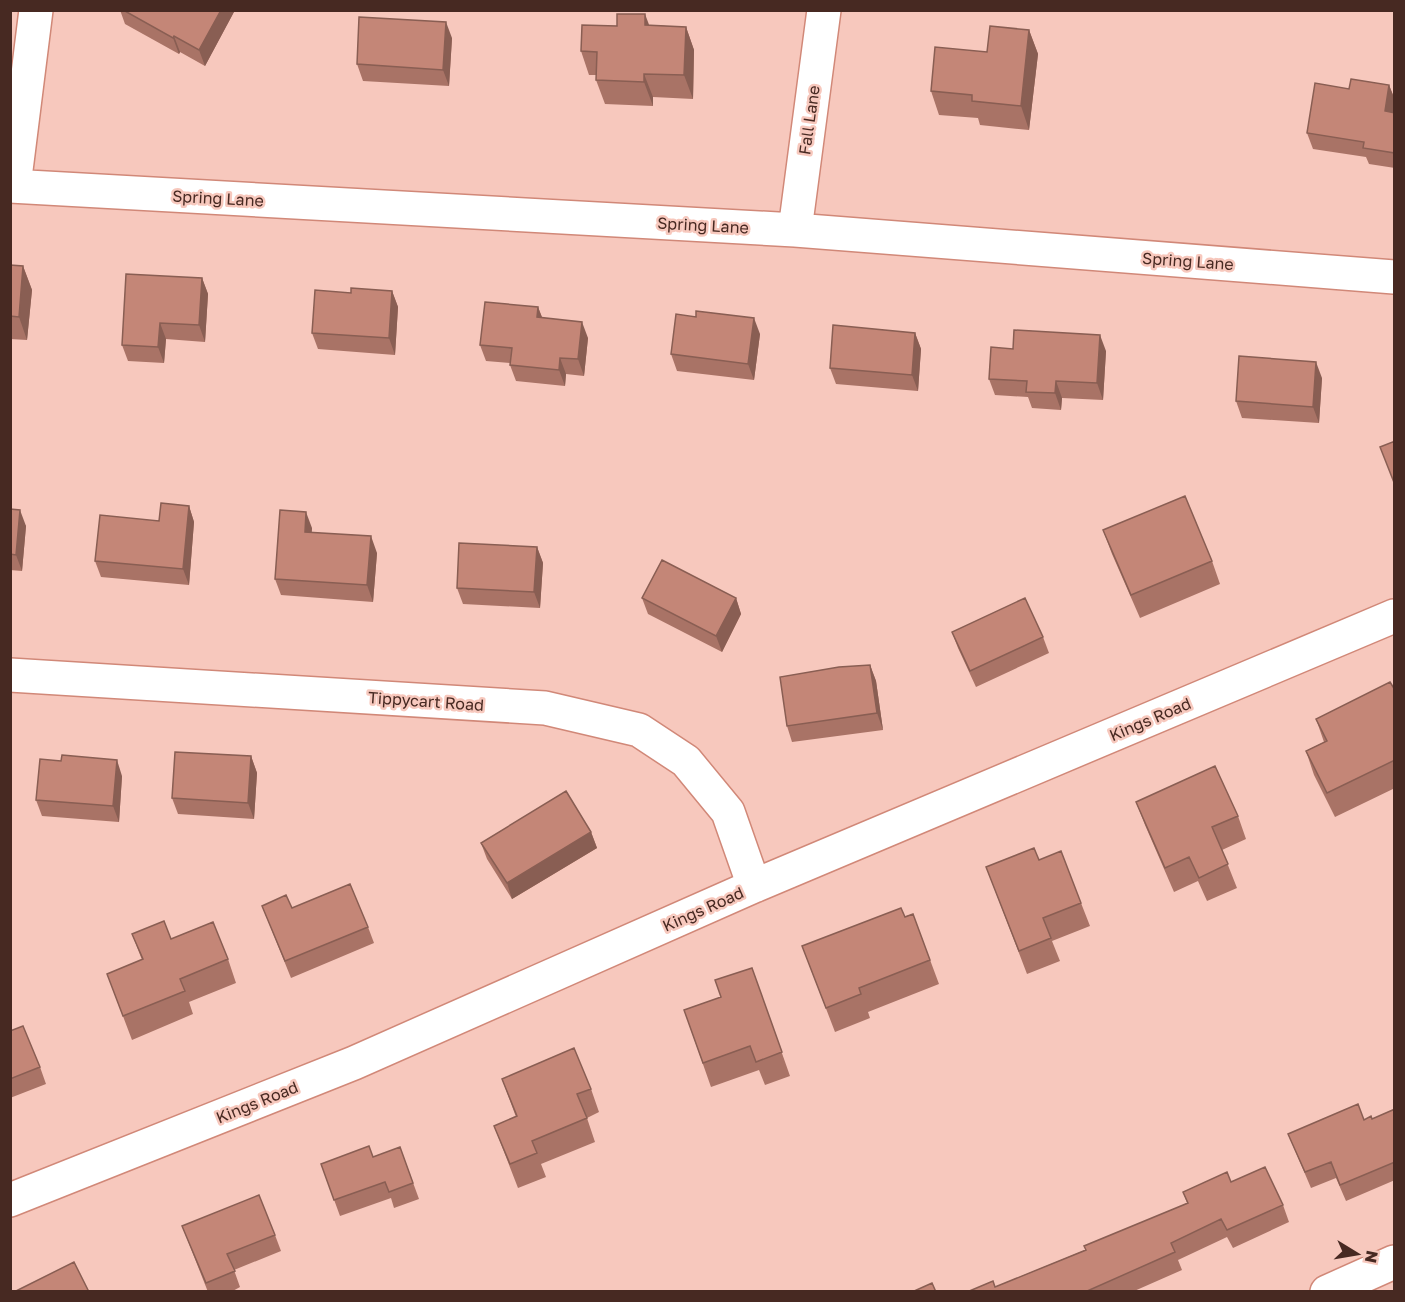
<svg xmlns="http://www.w3.org/2000/svg" width="1405" height="1302" font-family="'Golos Text',sans-serif">
<rect width="100%" height="100%" fill="#f7c8bd"/>
<g fill="none" stroke-linecap="round" stroke-linejoin="round">
<defs>
<path id="minor" d="M 10,186 L 795,230 L 1394,277
M 14,186 L 36,10
M 795,230 L 824,10
M 10,675 L 545,708 L 639,730 L 686,761 L 728,812 L 754,886
M 10,1200 L 354,1063 L 754,886 L 1394,616
M 1327,1292 L 1394,1262"/>
</defs>
<use href="#minor" stroke="#d18878" stroke-width="36"/>
<use href="#minor" stroke="#fff" stroke-width="33"/>
</g>
<path fill="#a97366" d="M 120,10 L 235,10 L 205,66 L 180,52 L 179,54 L 125,24 Z
M 649,25 L 686,27 L 694,50 L 693,99 L 653,97 L 653,106 L 605,104 L 596,80 L 597,75 L 589,75 L 581,51 L 617,26 Z
M 1029,30 L 1038,54 L 1029,130 L 980,125 L 978,118 L 939,115 L 931,91 L 987,52 Z
M 452,38 L 449,86 L 363,81 L 357,64 Z
M 1389,85 L 1395,100 L 1393,113 L 1395,113 L 1395,168 L 1369,164 L 1366,157 L 1313,149 L 1307,133 L 1349,89 Z
M 10,265 L 23,266 L 32,290 L 27,340 L 10,339 Z
M 202,278 L 208,294 L 205,342 L 166,339 L 164,363 L 128,361 L 122,345 Z
M 392,291 L 398,307 L 395,355 L 318,349 L 312,333 L 351,293 Z
M 538,307 L 542,317 L 588,338 L 584,376 L 566,374 L 565,386 L 516,381 L 510,365 L 511,363 L 486,361 L 480,345 Z
M 696,317 L 760,334 L 754,380 L 677,371 L 671,354 Z
M 915,333 L 921,349 L 918,391 L 836,384 L 830,368 Z
M 1013,349 L 1106,351 L 1103,400 L 1062,398 L 1061,410 L 1032,408 L 1028,397 L 995,395 L 989,379 Z
M 1322,378 L 1319,423 L 1242,418 L 1236,401 Z
M 189,506 L 194,522 L 189,585 L 101,577 L 95,561 L 159,521 Z
M 10,509 L 26,526 L 22,571 L 10,570 Z
M 312,528 L 311,532 L 377,553 L 373,602 L 281,595 L 275,579 Z
M 1103,530 L 1212,561 L 1220,584 L 1140,618 L 1112,554 Z
M 537,547 L 543,563 L 540,608 L 463,604 L 457,588 Z
M 642,598 L 736,598 L 741,614 L 722,652 L 648,614 Z
M 952,632 L 1043,637 L 1049,653 L 976,687 L 958,648 Z
M 870,665 L 876,681 L 883,730 L 792,742 L 787,726 Z
M 1395,690 L 1395,788 L 1335,817 L 1314,775 L 1306,751 L 1324,742 L 1316,719 Z
M 251,756 L 257,773 L 254,819 L 178,814 L 172,798 Z
M 122,776 L 119,822 L 42,816 L 36,800 Z
M 1136,802 L 1238,816 L 1246,839 L 1222,850 L 1237,888 L 1207,901 L 1198,881 L 1174,892 L 1145,825 Z
M 591,832 L 597,848 L 512,899 L 487,859 L 481,843 Z
M 1039,860 L 1081,903 L 1090,926 L 1052,941 L 1060,961 L 1027,974 L 986,867 Z
M 262,906 L 292,908 L 368,927 L 374,943 L 291,978 Z
M 913,914 L 939,984 L 868,1012 L 870,1018 L 835,1032 L 802,946 Z
M 132,934 L 171,939 L 228,959 L 236,983 L 189,1002 L 193,1014 L 132,1040 L 107,974 L 142,960 Z
M 752,968 L 790,1076 L 765,1085 L 759,1070 L 711,1087 L 684,1010 L 721,997 Z
M 10,1031 L 40,1067 L 46,1084 L 10,1098 Z
M 502,1079 L 591,1089 L 599,1112 L 587,1118 L 595,1142 L 541,1164 L 546,1177 L 518,1188 L 494,1126 L 516,1117 Z
M 1395,1109 L 1395,1180 L 1346,1201 L 1336,1178 L 1311,1188 L 1288,1134 L 1372,1119 Z
M 400,1147 L 419,1199 L 394,1208 L 391,1198 L 340,1216 L 321,1164 L 373,1157 Z
M 1231,1182 L 1283,1205 L 1289,1222 L 1233,1248 L 1227,1237 L 1178,1260 L 1182,1270 L 1132,1292 L 967,1292 L 995,1287 L 1085,1250 L 1187,1203 L 1183,1192 Z
M 182,1226 L 275,1235 L 281,1251 L 234,1270 L 240,1287 L 231,1292 L 208,1292 Z"/>
<path fill="#895e53" d="M 221,10 L 235,10 L 205,66 L 199,50 Z
M 645,14 L 654,38 L 645,25 Z
M 446,22 L 452,38 L 449,86 L 443,70 Z
M 686,27 L 694,50 L 693,99 L 684,75 Z
M 1029,30 L 1038,54 L 1029,130 L 1021,106 Z
M 174,36 L 180,52 L 179,54 L 173,38 Z
M 644,74 L 653,97 L 653,106 L 644,82 Z
M 1389,85 L 1395,100 L 1391,127 L 1385,111 Z
M 23,266 L 32,290 L 27,340 L 19,317 Z
M 202,278 L 208,294 L 205,342 L 199,325 Z
M 392,291 L 398,307 L 395,355 L 389,338 Z
M 538,307 L 544,323 L 537,317 Z
M 754,318 L 760,334 L 754,380 L 748,364 Z
M 582,322 L 588,338 L 584,376 L 578,359 Z
M 160,323 L 166,339 L 164,363 L 158,347 Z
M 915,333 L 921,349 L 918,391 L 912,375 Z
M 1100,335 L 1106,351 L 1103,400 L 1097,383 Z
M 560,358 L 566,374 L 565,386 L 559,370 Z
M 1316,362 L 1322,378 L 1319,423 L 1313,407 Z
M 1056,381 L 1062,398 L 1061,410 L 1055,393 Z
M 189,506 L 194,522 L 189,585 L 183,569 Z
M 20,510 L 26,526 L 22,571 L 16,555 Z
M 306,512 L 312,528 L 311,548 L 305,532 Z
M 371,536 L 377,553 L 373,602 L 367,585 Z
M 537,547 L 543,563 L 540,608 L 534,592 Z
M 736,598 L 741,614 L 722,652 L 716,636 Z
M 870,665 L 876,681 L 883,730 L 877,713 Z
M 251,756 L 257,773 L 254,819 L 248,803 Z
M 117,760 L 122,776 L 119,822 L 113,806 Z
M 591,832 L 597,848 L 512,899 L 507,883 Z"/>
<path fill="#c48677" stroke="#895e53" stroke-width="1.5" d="M 123,10 L 221,10 L 199,50 L 174,36 L 173,38 Z
M 617,14 L 645,14 L 645,25 L 686,27 L 684,75 L 644,74 L 644,82 L 596,80 L 597,52 L 581,51 L 582,25 L 617,26 Z
M 359,17 L 446,22 L 443,70 L 357,64 Z
M 990,26 L 1029,30 L 1021,106 L 972,101 L 972,95 L 931,91 L 935,47 L 987,52 Z
M 1351,79 L 1389,85 L 1385,111 L 1395,113 L 1395,153 L 1363,148 L 1364,142 L 1307,133 L 1315,83 L 1349,89 Z
M 10,265 L 23,266 L 19,317 L 10,316 Z
M 126,274 L 202,278 L 199,325 L 160,323 L 158,347 L 122,345 Z
M 351,288 L 392,291 L 389,338 L 312,333 L 315,290 L 351,293 Z
M 485,302 L 538,307 L 537,317 L 582,322 L 578,359 L 560,358 L 559,370 L 510,365 L 512,348 L 480,345 Z
M 696,311 L 754,318 L 748,364 L 671,354 L 676,314 L 696,317 Z
M 833,325 L 915,333 L 912,375 L 830,368 Z
M 1014,330 L 1100,335 L 1097,383 L 1056,381 L 1055,393 L 1026,392 L 1027,381 L 989,379 L 991,347 L 1013,349 Z
M 1239,356 L 1316,362 L 1313,407 L 1236,401 Z
M 1395,441 L 1395,485 L 1380,447 Z
M 1185,496 L 1212,561 L 1131,595 L 1103,530 Z
M 161,503 L 189,506 L 183,569 L 95,561 L 100,515 L 159,521 Z
M 10,509 L 20,510 L 16,555 L 10,554 Z
M 280,510 L 306,512 L 305,532 L 371,536 L 367,585 L 275,579 Z
M 459,543 L 537,547 L 534,592 L 457,588 Z
M 662,560 L 736,598 L 716,636 L 642,598 Z
M 1025,598 L 1043,637 L 970,671 L 952,632 Z
M 870,665 L 877,713 L 787,726 L 780,677 L 839,667 Z
M 1390,682 L 1395,690 L 1395,760 L 1327,793 L 1306,751 L 1327,741 L 1316,719 Z
M 175,752 L 251,756 L 248,803 L 172,798 Z
M 62,755 L 117,760 L 113,806 L 36,800 L 40,759 L 61,761 Z
M 1215,766 L 1238,816 L 1212,827 L 1228,864 L 1199,878 L 1189,857 L 1165,868 L 1136,802 Z
M 566,791 L 591,832 L 507,883 L 481,843 Z
M 1034,848 L 1039,860 L 1061,851 L 1081,903 L 1043,918 L 1051,938 L 1019,951 L 986,867 Z
M 350,884 L 368,927 L 285,961 L 262,906 L 286,895 L 292,908 Z
M 901,908 L 905,917 L 913,914 L 930,960 L 859,988 L 861,994 L 826,1008 L 802,946 Z
M 164,921 L 171,939 L 213,922 L 228,959 L 180,979 L 185,991 L 123,1016 L 107,974 L 143,959 L 132,934 Z
M 752,968 L 782,1052 L 756,1062 L 750,1046 L 703,1063 L 684,1010 L 721,997 L 715,980 Z
M 23,1026 L 40,1067 L 10,1079 L 10,1031 Z
M 574,1048 L 591,1089 L 577,1094 L 587,1118 L 532,1141 L 537,1153 L 510,1164 L 494,1126 L 517,1116 L 502,1079 Z
M 1358,1104 L 1364,1120 L 1371,1116 L 1372,1119 L 1395,1109 L 1395,1162 L 1340,1185 L 1331,1162 L 1305,1172 L 1288,1134 Z
M 369,1146 L 373,1157 L 400,1147 L 413,1183 L 389,1192 L 385,1182 L 334,1200 L 321,1164 Z
M 1265,1167 L 1283,1205 L 1227,1230 L 1221,1219 L 1171,1243 L 1175,1252 L 1085,1292 L 967,1292 L 993,1281 L 995,1287 L 1086,1250 L 1084,1246 L 1188,1203 L 1183,1192 L 1227,1172 L 1231,1182 Z
M 259,1195 L 275,1235 L 227,1254 L 235,1271 L 206,1283 L 182,1226 Z
M 74,1262 L 89,1292 L 14,1292 Z
M 932,1283 L 936,1292 L 912,1292 Z"/>
<g text-anchor="middle" stroke-width="5" stroke-linejoin="round" paint-order="stroke">
<g font-size="16" fill="#472922" stroke="#f7c8bd">
<text transform="translate(809 120) rotate(-82)" y="6">Fall Lane</text>
<text transform="translate(218 198) rotate(3)" y="6">Spring Lane</text>
<text transform="translate(703 225) rotate(3)" y="6">Spring Lane</text>
<text transform="translate(1188 261) rotate(4)" y="6">Spring Lane</text>
<text transform="translate(426 701) rotate(4)" y="6">Tippycart Road</text>
<text transform="translate(1150 719) rotate(-23)" y="6">Kings Road</text>
<text transform="translate(703 909) rotate(-24)" y="6">Kings Road</text>
<text transform="translate(257 1102) rotate(-22)" y="6">Kings Road</text>
</g>
</g>
<rect width="1405" height="1302" fill="none" stroke="#472922" stroke-width="24"/>
<g transform="translate(1357 1254) rotate(101)" stroke="#f7c8bd" stroke-width="4.5" paint-order="stroke">
<path d="M0-4.5L10 22L0 15L-10 22Z" fill="#472922"/>
<text y="-9" font-size="16" font-weight="bold" text-anchor="middle" fill="#472922">N</text>
</g>
</svg>
